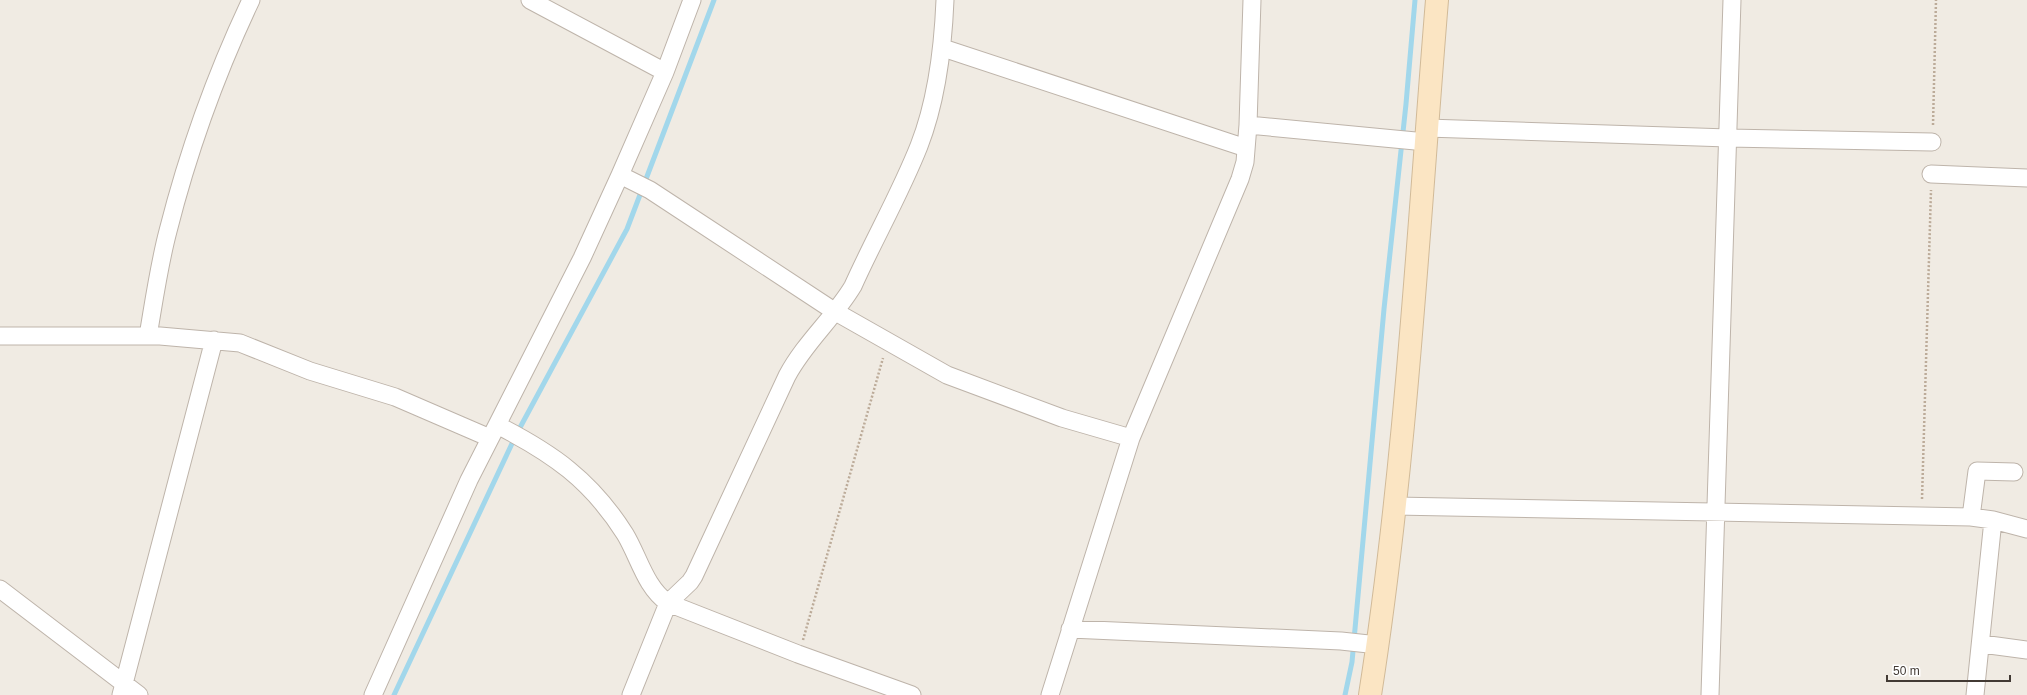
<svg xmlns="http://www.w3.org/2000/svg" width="2027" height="695" font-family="Arial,sans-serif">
<rect width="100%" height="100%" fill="#f0ebe3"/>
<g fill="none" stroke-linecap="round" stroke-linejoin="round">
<path stroke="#a2d7eb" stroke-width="5" d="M 394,695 L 516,435 L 627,229 L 714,0
M 1345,695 L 1352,662 L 1384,309 L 1406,104 L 1415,0"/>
<defs>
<path id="street" d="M 530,0 L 665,72
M 943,48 L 1246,148
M 1248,125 L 1426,142
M 1427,128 L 1728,138 L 1932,142
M 1931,174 L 2027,178
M 620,175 L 650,190 L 834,311 L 947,375 L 1062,418 L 1131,438
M 0,336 L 160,336 L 240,343 L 310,371 L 395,397 L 490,438
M 148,336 C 154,301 159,265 168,231 C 188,152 216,74 251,0
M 497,425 C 552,453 591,480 625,534 C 639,557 645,587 668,603 L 798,654 L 912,695
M 1395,506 L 1971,517 L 1993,520 L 2027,529
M 1971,517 L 1977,471 L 2014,472
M 0,589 L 139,695
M 1070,629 L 1341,641 L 1378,645
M 1982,644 L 2027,650
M 121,695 L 214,340
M 373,695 L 469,480 L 582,258 L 620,175 L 665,72 L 692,0
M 631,695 L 668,603 L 690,582 L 694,576 L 787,376 C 805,342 834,318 853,286 C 874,239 900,194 919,146 C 937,100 943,49 945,0
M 1050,695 L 1131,438 L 1240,179 L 1245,162 L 1248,125 L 1252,0
M 1710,695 L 1732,0
M 1975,695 L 1993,520"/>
<path id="secondary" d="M 1370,695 C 1406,465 1418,232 1437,0"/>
</defs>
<use href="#street" stroke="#beb4aa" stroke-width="19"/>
<use href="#secondary" stroke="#d1ba98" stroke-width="24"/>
<path stroke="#bcab99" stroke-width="2.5" stroke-dasharray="2 2" stroke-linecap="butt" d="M 1933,125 L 1936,0
M 1922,499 L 1931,190
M 803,640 L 883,358"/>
<use href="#street" stroke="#fff" stroke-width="17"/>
<use href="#secondary" stroke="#fbe5c3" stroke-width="22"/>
</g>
<path d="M1887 675v6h123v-6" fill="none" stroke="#423a34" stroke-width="2"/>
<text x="1893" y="675" font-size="12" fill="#423a34" stroke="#ffffff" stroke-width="3" paint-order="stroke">50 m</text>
</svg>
